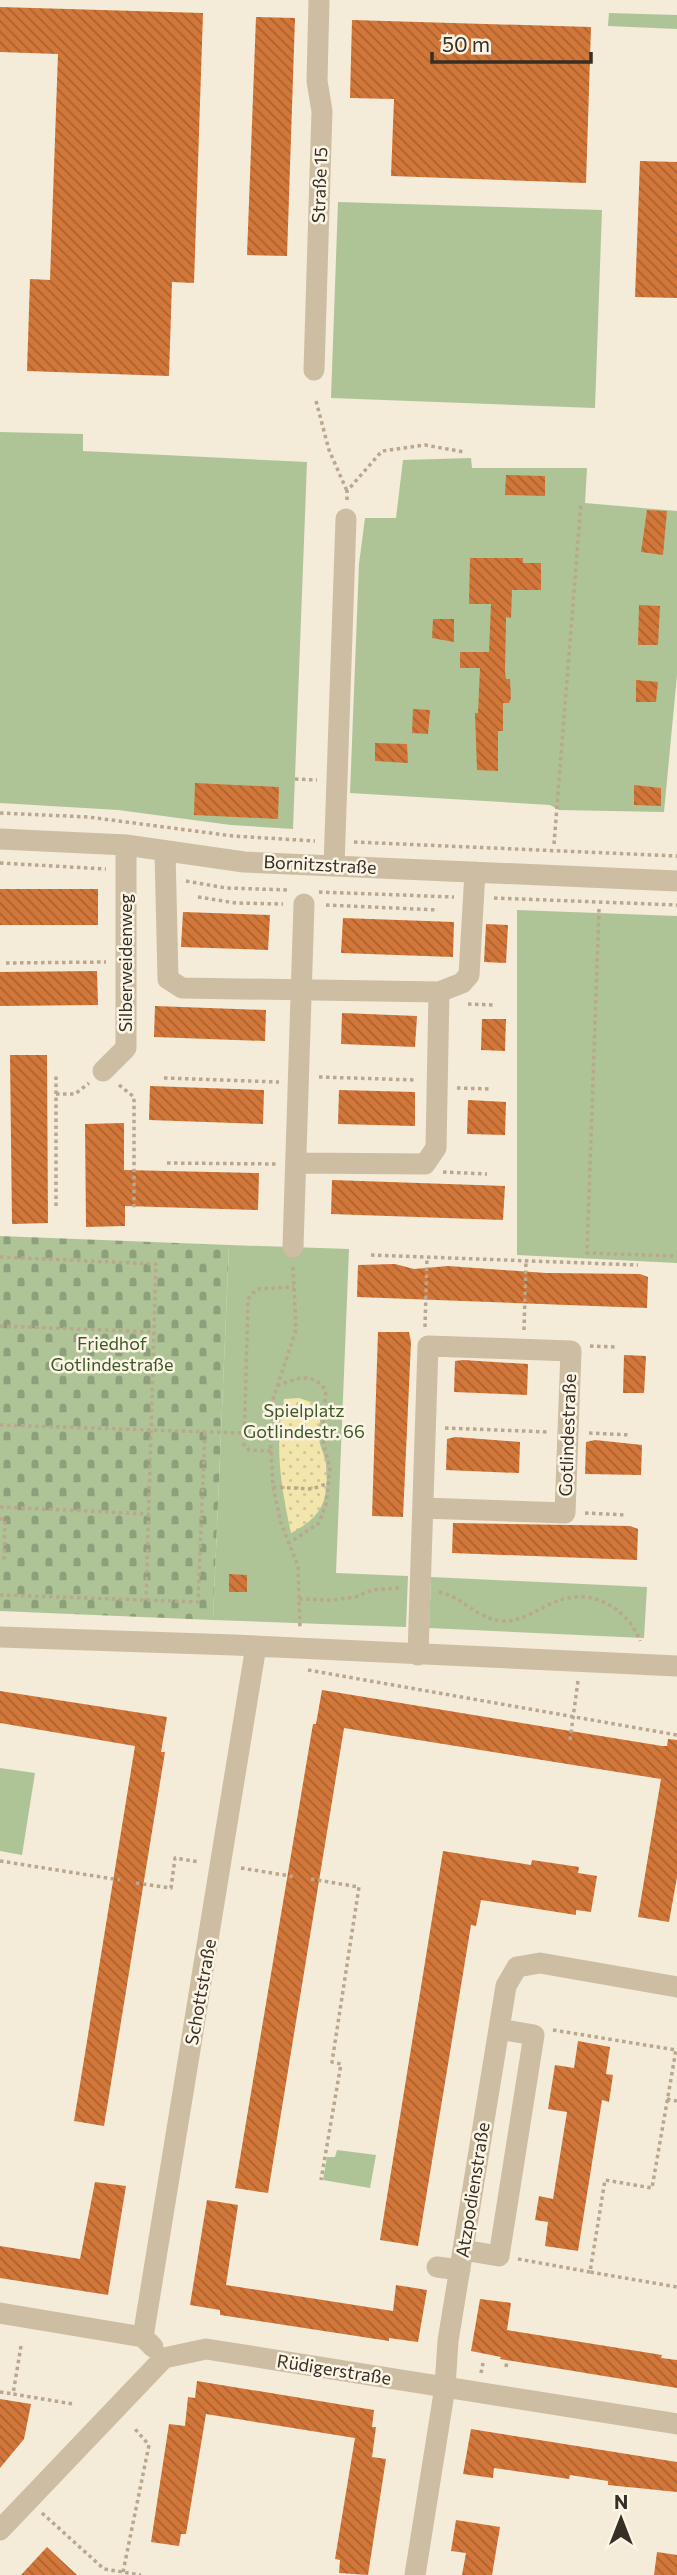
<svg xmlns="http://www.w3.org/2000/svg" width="677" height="2575" font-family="Commissioner,sans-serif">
<defs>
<pattern id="sand-dots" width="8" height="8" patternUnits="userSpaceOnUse" patternTransform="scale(1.75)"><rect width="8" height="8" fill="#f3e6ac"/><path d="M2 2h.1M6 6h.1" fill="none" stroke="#d1c694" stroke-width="1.8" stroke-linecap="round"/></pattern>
<pattern id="cemetery-stones" width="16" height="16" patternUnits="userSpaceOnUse" patternTransform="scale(1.75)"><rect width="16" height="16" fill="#aec497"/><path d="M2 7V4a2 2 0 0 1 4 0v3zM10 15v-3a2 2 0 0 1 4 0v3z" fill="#8ea07b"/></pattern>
<pattern id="building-back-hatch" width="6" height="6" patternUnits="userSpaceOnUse" patternTransform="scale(1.75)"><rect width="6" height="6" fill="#d27739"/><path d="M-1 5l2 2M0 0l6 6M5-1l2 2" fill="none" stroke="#ab6230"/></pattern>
</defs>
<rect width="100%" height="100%" fill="#f4ebd9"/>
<path fill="#aec497" d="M 609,13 L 677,15 L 677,29 L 608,26 Z
M 338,202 L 602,210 L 595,408 L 331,398 Z
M 0,432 L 83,434 L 83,451 L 307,462 L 293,829 L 231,825 L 118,810 L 0,803 Z
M 471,458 L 472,468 L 587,468 L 585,503 L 677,511 L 677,675 L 664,812 L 559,810 L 550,805 L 350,793 L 359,564 L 365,518 L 396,518 L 403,460 Z
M 517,910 L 677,916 L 677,1263 L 517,1255 Z
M 229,1245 L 349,1249 L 336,1573 L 408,1576 L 406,1627 L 213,1620 Z
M 431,1577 L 647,1587 L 644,1638 L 429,1628 Z
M 0,1768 L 35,1773 L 22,1855 L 0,1851 Z
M 337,2150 L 376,2155 L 370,2188 L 323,2180 L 327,2157 L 335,2157 Z"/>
<path fill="url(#sand-dots)" d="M 299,1398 L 322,1406 C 321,1417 318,1429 319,1439 C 320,1448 326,1457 326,1466 C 329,1501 322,1517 291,1533 C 281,1487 274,1446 284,1399 Z"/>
<path fill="url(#cemetery-stones)" d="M 0,1236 L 229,1245 L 213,1620 L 0,1611 Z"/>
<path fill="url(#building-back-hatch)" d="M 0,7 L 203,13 L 194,283 L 172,282 L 169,376 L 27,371 L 30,279 L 50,280 L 58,54 L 0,52 Z
M 256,17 L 295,18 L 287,256 L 247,255 Z
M 352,20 L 591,27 L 586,183 L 391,176 L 394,99 L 350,98 Z
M 640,161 L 677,162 L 677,298 L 635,297 Z
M 506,475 L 545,476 L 545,496 L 505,495 Z
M 647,510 L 667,511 L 663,555 L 641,552 Z
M 470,558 L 523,558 L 523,563 L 541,563 L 541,590 L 512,590 L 511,618 L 506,617 L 505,672 L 506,679 L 510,679 L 511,698 L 509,703 L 503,703 L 503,731 L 498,731 L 498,771 L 477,770 L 475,713 L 478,713 L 480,668 L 460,668 L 460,652 L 489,652 L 491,604 L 469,604 Z
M 639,605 L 660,606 L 658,645 L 638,645 Z
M 433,619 L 454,619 L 454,642 L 432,638 Z
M 636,680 L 658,682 L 656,702 L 636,702 Z
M 413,709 L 430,710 L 428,734 L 412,733 Z
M 375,743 L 407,744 L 408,763 L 375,761 Z
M 195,783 L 279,787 L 278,819 L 194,815 Z
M 634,785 L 661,788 L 661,806 L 634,805 Z
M 0,889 L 98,889 L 98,925 L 0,925 Z
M 183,912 L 270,915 L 268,950 L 181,947 Z
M 343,918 L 454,922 L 453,957 L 341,953 Z
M 486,924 L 508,925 L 506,963 L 484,962 Z
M 97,971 L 98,1005 L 0,1006 L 0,972 Z
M 155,1006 L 266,1010 L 265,1041 L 154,1037 Z
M 342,1013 L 417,1016 L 415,1047 L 341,1044 Z
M 482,1019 L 506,1019 L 505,1051 L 481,1050 Z
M 10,1055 L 47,1055 L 48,1223 L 12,1224 Z
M 150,1086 L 264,1090 L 263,1124 L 149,1120 Z
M 339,1090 L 415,1092 L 415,1126 L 338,1124 Z
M 468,1100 L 506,1102 L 505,1135 L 467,1134 Z
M 124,1123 L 124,1170 L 259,1173 L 258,1210 L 125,1206 L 125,1226 L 86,1227 L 85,1124 Z
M 332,1180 L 505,1186 L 503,1220 L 331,1214 Z
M 395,1264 L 414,1269 L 448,1266 L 546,1273 L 640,1274 L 648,1277 L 647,1308 L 357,1297 L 358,1265 Z
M 378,1332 L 409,1332 L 411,1342 L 403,1517 L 372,1516 Z
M 624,1355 L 646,1356 L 644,1393 L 623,1393 Z
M 463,1360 L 528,1364 L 527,1395 L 454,1392 L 455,1361 Z
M 455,1437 L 520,1442 L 519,1473 L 446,1470 L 447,1439 Z
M 595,1440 L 642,1445 L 641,1475 L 585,1474 L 586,1442 Z
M 453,1523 L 630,1526 L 638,1529 L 637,1560 L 452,1553 Z
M 229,1574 L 247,1575 L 247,1592 L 229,1592 Z
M 322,1690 L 662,1746 L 667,1746 L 668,1739 L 677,1740 L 677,1877 L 669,1922 L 638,1917 L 661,1779 L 344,1728 L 268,2193 L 235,2188 L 313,1724 L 316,1724 Z
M 0,1691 L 167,1717 L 161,1752 L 165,1752 L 104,2126 L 74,2121 L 135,1746 L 0,1723 Z
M 443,1851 L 531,1865 L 532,1860 L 579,1867 L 578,1873 L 597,1876 L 591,1912 L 576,1910 L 576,1915 L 481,1900 L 476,1926 L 471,1925 L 418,2246 L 380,2240 Z
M 578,2041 L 610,2047 L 606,2074 L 613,2075 L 609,2102 L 602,2100 L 578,2251 L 545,2246 L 548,2222 L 535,2220 L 539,2196 L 553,2199 L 567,2112 L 548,2109 L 555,2065 L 574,2068 Z
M 95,2182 L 126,2186 L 108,2295 L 0,2278 L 0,2246 L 80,2259 Z
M 207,2200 L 238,2205 L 226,2285 L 393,2311 L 396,2285 L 427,2290 L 418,2342 L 389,2338 L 389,2341 L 220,2315 L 220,2310 L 190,2305 Z
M 480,2299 L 511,2303 L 507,2330 L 662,2355 L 661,2358 L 677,2360 L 677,2388 L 500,2359 L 501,2357 L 471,2351 Z
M 197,2381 L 374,2410 L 372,2427 L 376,2427 L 372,2457 L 386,2459 L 368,2575 L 339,2573 L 340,2560 L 335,2559 L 355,2438 L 206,2414 L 186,2534 L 181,2534 L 179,2546 L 151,2542 L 169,2424 L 185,2426 L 188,2397 L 195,2398 Z
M 0,2399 L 31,2404 L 24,2439 L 0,2468 Z
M 471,2429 L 677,2462 L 677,2492 L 608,2485 L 608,2481 L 570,2475 L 569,2479 L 494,2468 L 493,2478 L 463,2474 Z
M 456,2520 L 500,2527 L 492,2575 L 462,2575 L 466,2553 L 451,2551 Z
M 47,2547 L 77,2575 L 21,2575 Z
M 657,2552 L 677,2555 L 677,2575 L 654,2575 Z"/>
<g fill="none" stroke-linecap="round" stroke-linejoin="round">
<path stroke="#b9a78e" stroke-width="3.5" stroke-dasharray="3.5 3.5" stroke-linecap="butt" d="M 316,401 L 329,450 L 347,491
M 347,500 L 347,491 L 382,451 L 425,445 L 464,452
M 295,779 L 317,780
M 0,813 L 88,817 L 233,836 L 315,841
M 354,842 L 677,856
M 554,844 L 581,503
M 0,863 L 106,869
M 186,881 L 226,888 L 290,890
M 319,892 L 454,897
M 198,897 L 236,903 L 283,904
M 494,898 L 677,905
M 326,905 L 438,910
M 599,909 L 587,1253 L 677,1256
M 6,963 L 106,962
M 468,1004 L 494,1005
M 319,1077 L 416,1080
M 164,1078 L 279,1082
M 119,1085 L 134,1097 L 134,1209
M 457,1088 L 491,1089
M 56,1094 L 75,1094 L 89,1083
M 167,1163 L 277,1164
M 443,1172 L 487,1174
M 56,1206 L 56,1074
M 371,1255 L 638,1265
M 0,1257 L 156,1264 L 146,1600
M 293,1267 L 296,1330 L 272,1402 L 270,1430 L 273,1487 L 281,1523 L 298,1566 L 300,1629
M 0,1326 L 154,1332
M 425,1327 L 427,1258
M 524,1330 L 526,1261
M 590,1346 L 616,1347
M 277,1386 C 297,1378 313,1371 326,1391 L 322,1437 L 330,1468 L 326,1504 L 319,1523 L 289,1543
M 0,1425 L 242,1433
M 445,1428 L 549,1432
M 589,1433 L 631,1435
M 271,1451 L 249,1450 L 244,1445 L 248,1299 L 257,1289 L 294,1287
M 273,1487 L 312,1489 L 329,1483
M 0,1507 L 149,1514
M 585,1513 L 626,1515
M 0,1519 L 5,1519 L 4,1560
M 439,1592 C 463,1597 477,1619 502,1621 C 527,1622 545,1602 568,1598 C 599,1591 630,1613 640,1641
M 0,1595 L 198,1602 L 205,1432
M 299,1599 L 331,1600 L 355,1597 L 372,1590 L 400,1588
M 308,1670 L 677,1735
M 570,1740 L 578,1681
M 0,1861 L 120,1880
M 241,1868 L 296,1877
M 311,1879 L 359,1887 L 332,2062 L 341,2064 L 321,2180
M 136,1883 L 171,1888 L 175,1858 L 199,1862
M 553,2030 L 676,2050 L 652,2188 L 605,2180 L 590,2272 L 677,2287
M 667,2099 L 677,2101
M 518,2259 L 590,2272
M 21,2346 L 13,2394 L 73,2404
M 506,2367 L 507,2361
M 481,2373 L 483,2363
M 0,2392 L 13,2394
M 42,2513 L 104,2569 L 141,2575
M 123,2572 L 149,2445 L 135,2429"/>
<path stroke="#cdbda3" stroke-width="21" d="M 314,370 L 322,111 L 317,81 L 319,0
M 0,839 L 126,845 L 244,862 L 677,881
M 165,851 L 168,979 L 182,988 L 439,992 L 462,983 L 469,975 L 475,872
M 334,866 L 346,519
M 103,1071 L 126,1048 L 126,845
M 296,1163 L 425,1164 L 436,1148 L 439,992
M 293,1247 L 304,904
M 0,1637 L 234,1645 L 677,1666
M 418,1655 L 428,1346 L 571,1351 L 565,1513 L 423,1508
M 463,2250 L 499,2256 L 534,2035 L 499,2029
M 437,2267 L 460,2270
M 0,2313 L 143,2337 L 153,2347
M 143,2337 L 256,1646
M 164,2358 L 206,2349 L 677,2424
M 0,2530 L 164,2358
M 415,2575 L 445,2387 L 448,2341 L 506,1986 L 517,1967 L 540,1963 L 677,1987"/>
</g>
<g text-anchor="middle" stroke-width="5" stroke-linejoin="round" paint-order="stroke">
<g font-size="18" fill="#372e26" stroke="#fbf5e5">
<text transform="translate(320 185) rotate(-88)" y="6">Straße 15</text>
<text transform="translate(320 865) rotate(3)" y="6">Bornitzstraße</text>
<text transform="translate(126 963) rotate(-90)" y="6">Silberweidenweg</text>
<text transform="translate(568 1435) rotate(-88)" y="6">Gotlindestraße</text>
<text transform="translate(201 1992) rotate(-80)" y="6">Schottstraße</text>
<text transform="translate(473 2190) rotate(-81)" y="6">Atzpodienstraße</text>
<text transform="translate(334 2370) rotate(9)" y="6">Rüdigerstraße</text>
</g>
<g font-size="18" fill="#3e5827" stroke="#fbf5e5">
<text x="112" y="1350">Friedhof<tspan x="112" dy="21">Gotlindestraße</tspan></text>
<text x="304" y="1417">Spielplatz<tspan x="304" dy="21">Gotlindestr. 66</tspan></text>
</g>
</g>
<g transform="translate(621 2519)" stroke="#fbf5e5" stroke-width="5" paint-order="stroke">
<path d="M0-5L12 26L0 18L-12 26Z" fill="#372e26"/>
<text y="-10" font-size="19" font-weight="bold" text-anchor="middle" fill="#372e26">N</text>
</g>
<path d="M432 52v10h159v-10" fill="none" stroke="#372e26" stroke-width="3.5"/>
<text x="442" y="52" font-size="21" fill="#372e26" stroke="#fbf5e5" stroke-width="5" paint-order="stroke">50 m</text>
</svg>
